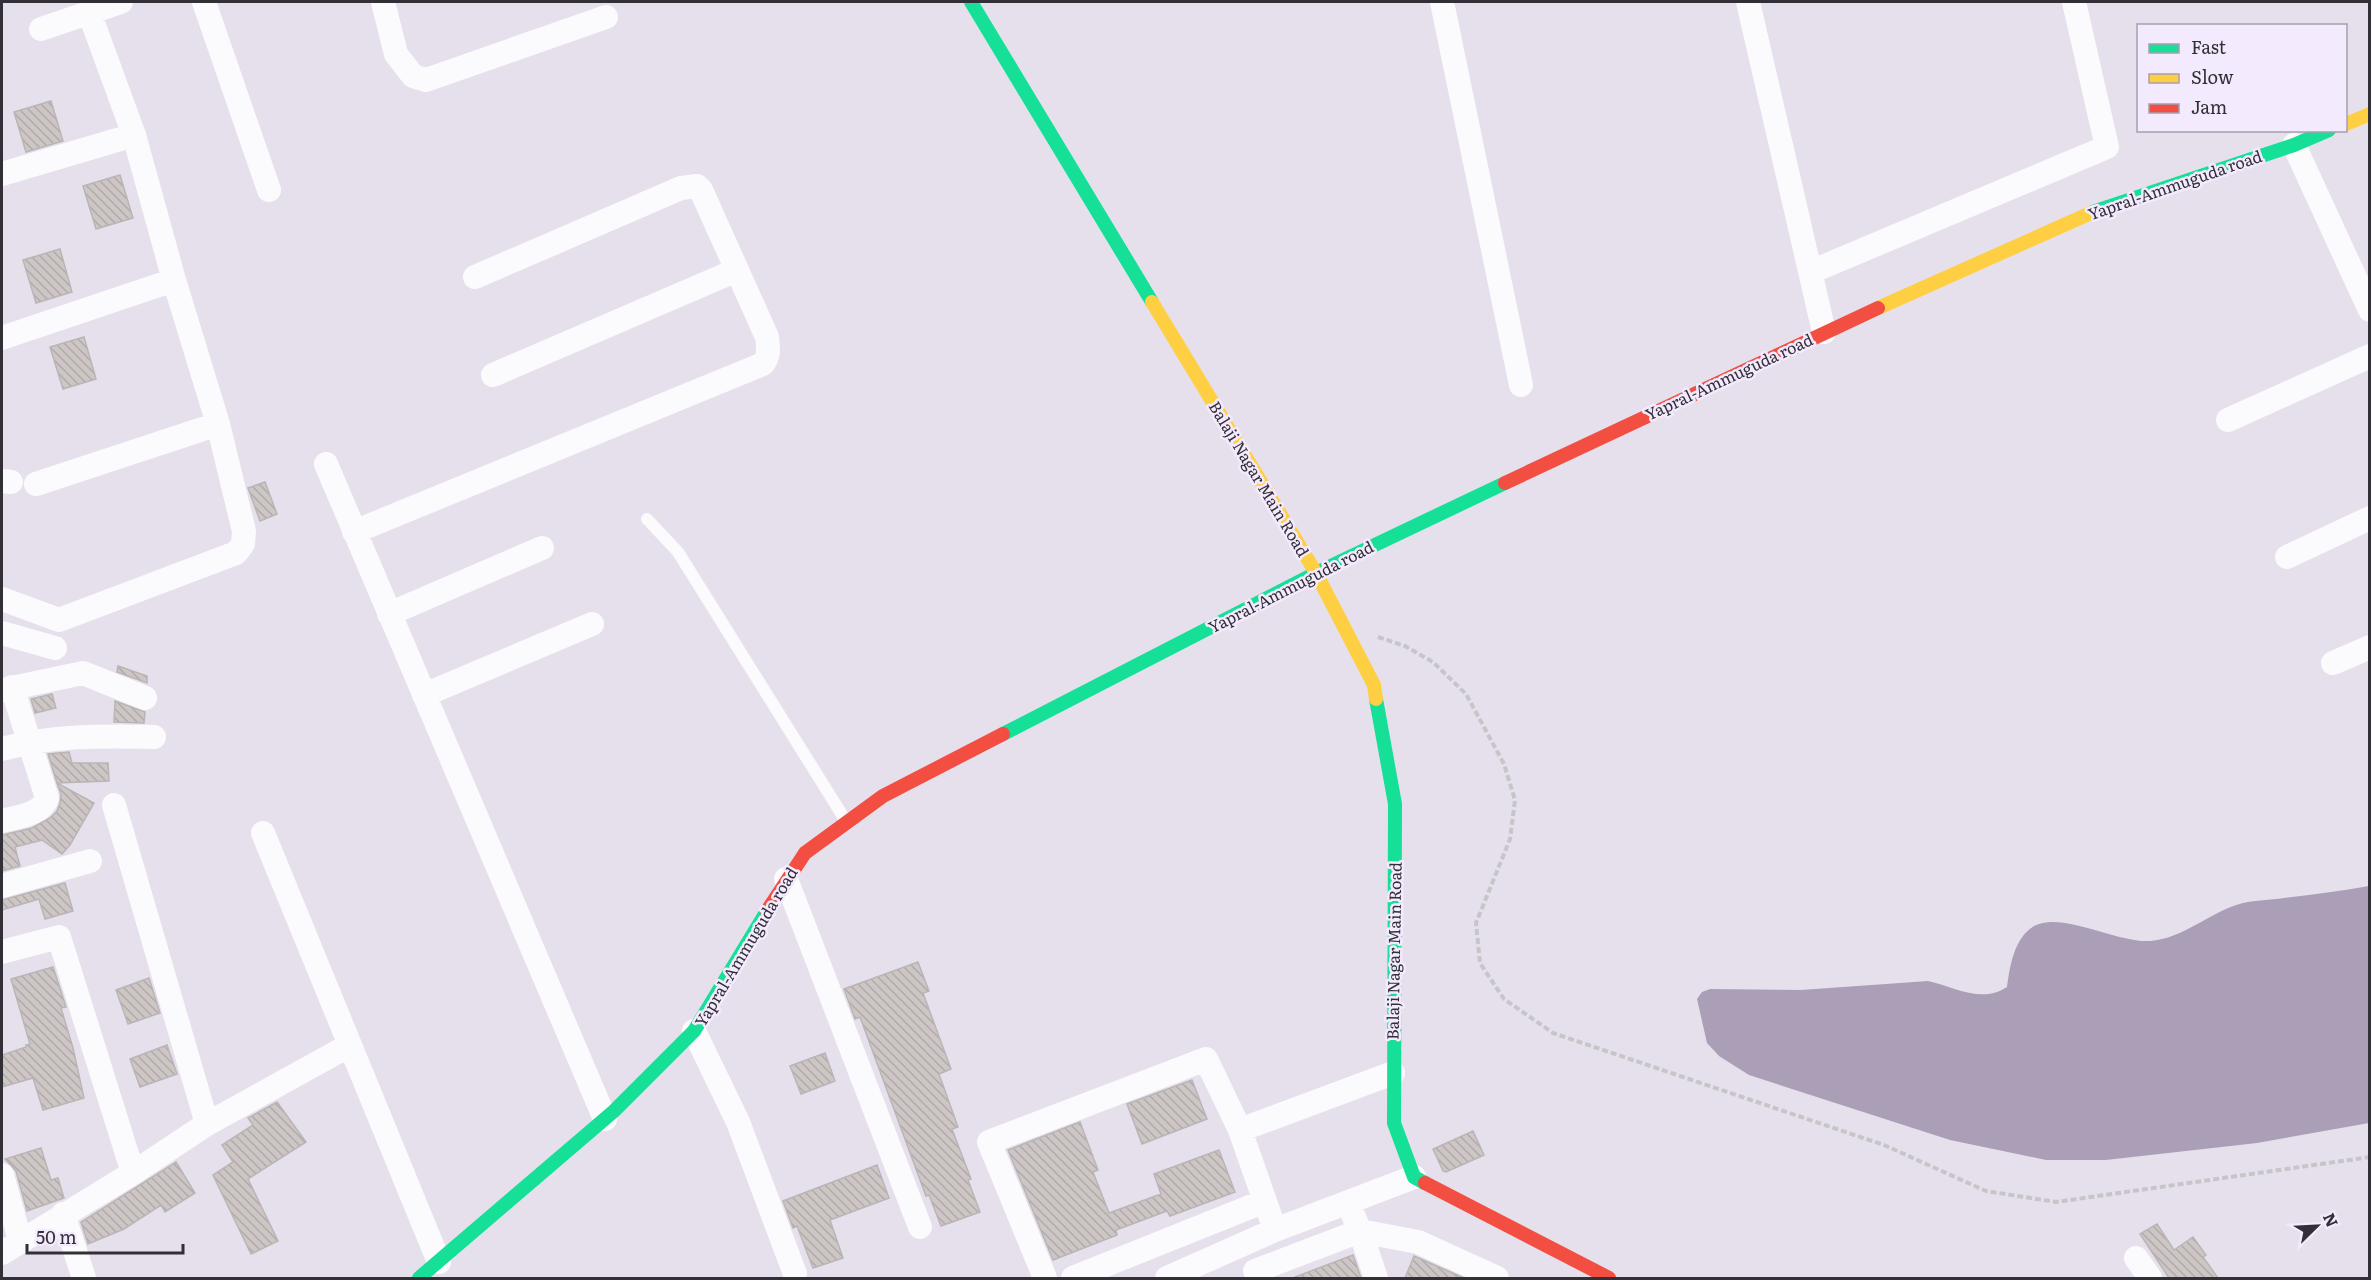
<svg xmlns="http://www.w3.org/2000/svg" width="2371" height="1280" font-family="Literata,serif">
<defs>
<pattern id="building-back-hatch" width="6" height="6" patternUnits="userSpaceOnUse" patternTransform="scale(1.5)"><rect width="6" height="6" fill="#cdc6c5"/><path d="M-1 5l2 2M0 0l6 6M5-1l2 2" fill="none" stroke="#b0aaaa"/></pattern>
</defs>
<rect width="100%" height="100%" fill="#e6e0ec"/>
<path fill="#ab9fb8" d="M 2369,886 L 2369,1123 L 2257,1143 L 2106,1160 L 2046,1160 L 1950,1140 L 1749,1075 L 1719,1056 L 1707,1043 L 1697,999 L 1702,992 L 1710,989 L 1801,990 L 1928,981 C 1955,987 1981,1004 2007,987 C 2010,966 2014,938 2034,926 C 2062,911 2116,943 2150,941 C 2183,939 2211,911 2243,903 C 2256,900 2270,900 2284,898 C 2312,895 2341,891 2369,886 Z"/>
<path fill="url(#building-back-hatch)" stroke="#b9b5b7" stroke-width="1.5" d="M 51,101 L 63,141 L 26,152 L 14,112 Z
M 120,175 L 133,218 L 96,229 L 83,186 Z
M 60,249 L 72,292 L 36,303 L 23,260 Z
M 84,337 L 96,379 L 63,389 L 50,347 Z
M 265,482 L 277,514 L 260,521 L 248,488 Z
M 118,666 L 147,676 L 147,683 L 117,672 Z
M 52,694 L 56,708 L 35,713 L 31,699 Z
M 115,701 L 145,712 L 144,723 L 114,722 Z
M 69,752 L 72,763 L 108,763 L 109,781 L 57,783 L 48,754 Z
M 57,783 L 94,803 L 70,845 L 62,854 L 42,840 L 15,847 L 20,866 L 2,871 L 2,835 L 32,828 L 50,818 L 57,811 L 60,803 L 61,794 Z
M 65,883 L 73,911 L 45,919 L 39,899 L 2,910 L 2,900 Z
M 918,962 L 929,991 L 923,993 L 951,1069 L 939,1074 L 958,1127 L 952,1129 L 971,1179 L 968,1180 L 980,1212 L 941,1226 L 929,1195 L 926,1196 L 860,1017 L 855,1019 L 844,989 Z
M 53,967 L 66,1007 L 61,1008 L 73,1048 L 84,1098 L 43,1110 L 33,1078 L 2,1087 L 2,1055 L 26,1047 L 26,1045 L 30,1044 L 11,979 Z
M 149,978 L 160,1013 L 128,1024 L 116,990 Z
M 167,1045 L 177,1074 L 140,1087 L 130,1059 Z
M 825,1053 L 835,1081 L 801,1094 L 790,1066 Z
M 1192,1080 L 1207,1119 L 1142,1144 L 1127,1104 Z
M 277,1102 L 306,1142 L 248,1179 L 278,1241 L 251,1254 L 213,1175 L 233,1162 L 222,1145 L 253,1125 L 248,1118 Z
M 1080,1122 L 1098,1170 L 1093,1172 L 1109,1213 L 1161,1194 L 1154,1174 L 1219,1150 L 1235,1192 L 1170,1216 L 1167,1211 L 1116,1230 L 1117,1235 L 1053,1260 L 1008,1150 Z
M 1473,1131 L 1484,1155 L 1446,1172 L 1443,1171 L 1433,1149 Z
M 41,1148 L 51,1180 L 58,1178 L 64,1198 L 27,1211 L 16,1171 L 5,1159 Z
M 176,1162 L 195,1193 L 165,1212 L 161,1205 L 124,1229 L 88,1244 L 81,1222 Z
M 877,1165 L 889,1198 L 830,1220 L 843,1258 L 813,1268 L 797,1226 L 793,1228 L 783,1201 Z
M 2157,1224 L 2174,1250 L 2193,1237 L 2206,1255 L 2203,1257 L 2218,1278 L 2169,1278 L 2140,1234 Z
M 1353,1255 L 1361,1278 L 1295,1278 L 1295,1277 Z
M 1414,1256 L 1464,1278 L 1405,1278 Z"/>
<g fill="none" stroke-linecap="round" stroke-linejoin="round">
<path stroke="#c6c5c8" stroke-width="4" stroke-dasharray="6 3" stroke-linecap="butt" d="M 1378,637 L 1405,646 L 1433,662 L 1466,694 L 1504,764 L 1515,800 L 1510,839 L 1476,923 L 1480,963 L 1504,999 L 1553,1033 L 1884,1145 L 1986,1191 L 2056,1202 L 2370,1157"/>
<path stroke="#fbfafc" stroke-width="12" d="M 647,519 L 678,552 L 846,821"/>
<path stroke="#fbfafc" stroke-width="24" d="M 204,2 L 269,190
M 383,2 L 396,54 L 413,76 L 426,80 L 606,17
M 1442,2 L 1521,385
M 1748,2 L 1824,332
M 41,29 L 121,2
M 2294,145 L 2370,310
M 2,174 L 134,135
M 1813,271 L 2107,147 L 2074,2
M 2,338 L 174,280
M 493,375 L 737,270
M 2228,420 L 2370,356
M 326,464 L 605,1119
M 2,481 L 11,482
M 36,484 L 218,424
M 354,532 L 763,364 C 770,355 768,347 767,337 L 701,190 L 697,186 L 681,188 L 475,277
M 2287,557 L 2370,518
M 2,599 L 59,620 L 236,553 L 243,544 L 244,531 L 218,424 L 174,280 L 134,135 L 89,12
M 389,614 L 542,548
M 2,633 L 55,648
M 2333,663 L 2370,647
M 2,690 L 83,673 L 145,698
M 424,695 L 592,624
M 2,749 C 52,735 102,736 154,737
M 114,805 L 207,1124
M 2,821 C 16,817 42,815 47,798 L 12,687
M 263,833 L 439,1262
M 786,879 L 920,1227
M 2,886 L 90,861
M 2,952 L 59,937 L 133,1173
M 694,1031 L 738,1122 L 795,1274
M 1240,1130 L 1393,1073
M 2,1175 L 20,1240
M 1348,1203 L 1360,1231 L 1418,1242 L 1497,1278
M 63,1214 L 84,1278
M 2,1253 L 133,1173 L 207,1124 L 350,1045
M 2136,1258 L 2150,1278
M 1045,1278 L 989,1142 L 1206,1059 L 1240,1130 L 1275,1230
M 1073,1278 L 1265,1201
M 1167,1278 L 1275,1230 L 1414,1177
M 1258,1278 L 1255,1271 L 1360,1231 L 1376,1278"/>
<path stroke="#16e098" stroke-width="14" d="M 971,2 L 1152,302
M 2093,212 L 2294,145 L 2329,130
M 1376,699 L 1395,804 L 1394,1123 L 1414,1177 L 1425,1183
M 1003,734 L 1316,573 L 1505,483
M 419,1278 L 614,1111 L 694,1031 L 767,911"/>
<path stroke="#ffcf43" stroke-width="14" d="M 2346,124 L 2370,114
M 1152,302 L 1316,573 L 1374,685 L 1376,699
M 1878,308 L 2093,212"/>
<path stroke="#f24e42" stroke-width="14" d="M 1505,483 L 1878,308
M 767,911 L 805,853 L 883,796 L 1003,734
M 1425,1183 L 1609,1278"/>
</g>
<g text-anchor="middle" stroke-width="5" stroke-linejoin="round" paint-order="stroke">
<g font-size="16" fill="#332f36" stroke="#f4eafe">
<text transform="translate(2175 185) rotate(-19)" y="6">Yapral-Ammuguda road</text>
<text transform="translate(1729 377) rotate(-25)" y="6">Yapral-Ammuguda road</text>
<text transform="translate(1259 479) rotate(59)" y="6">Balaji Nagar Main Road</text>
<text transform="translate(1291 587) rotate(-27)" y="6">Yapral-Ammuguda road</text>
<text transform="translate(746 947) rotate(-59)" y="6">Yapral-Ammuguda road</text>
<text transform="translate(1394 951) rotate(-89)" y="6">Balaji Nagar Main Road</text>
</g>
</g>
<rect width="2371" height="1280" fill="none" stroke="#332f36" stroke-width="6"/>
<rect x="2137" y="24" width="210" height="108" fill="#f4eafe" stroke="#a79fae" stroke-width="1.5"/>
<rect x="2149" y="44" width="30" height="9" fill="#16e098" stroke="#a79fae" stroke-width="1.5"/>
<text x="2191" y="54" font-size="18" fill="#332f36">Fast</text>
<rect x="2149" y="74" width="30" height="9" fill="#ffcf43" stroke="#a79fae" stroke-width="1.5"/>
<text x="2191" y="84" font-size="18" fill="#332f36">Slow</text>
<rect x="2149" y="104" width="30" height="9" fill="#f24e42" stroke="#a79fae" stroke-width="1.5"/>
<text x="2191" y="114" font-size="18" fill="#332f36">Jam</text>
<g transform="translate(2317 1226) rotate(66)" stroke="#f4eafe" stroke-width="4.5" paint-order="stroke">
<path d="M0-4.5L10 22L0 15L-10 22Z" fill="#332f36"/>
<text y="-9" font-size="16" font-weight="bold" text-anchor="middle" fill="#332f36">N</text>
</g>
<path d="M27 1244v9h156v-9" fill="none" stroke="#332f36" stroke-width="3"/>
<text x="36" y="1244" font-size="18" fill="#332f36" stroke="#f4eafe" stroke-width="4.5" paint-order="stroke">50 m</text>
</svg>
